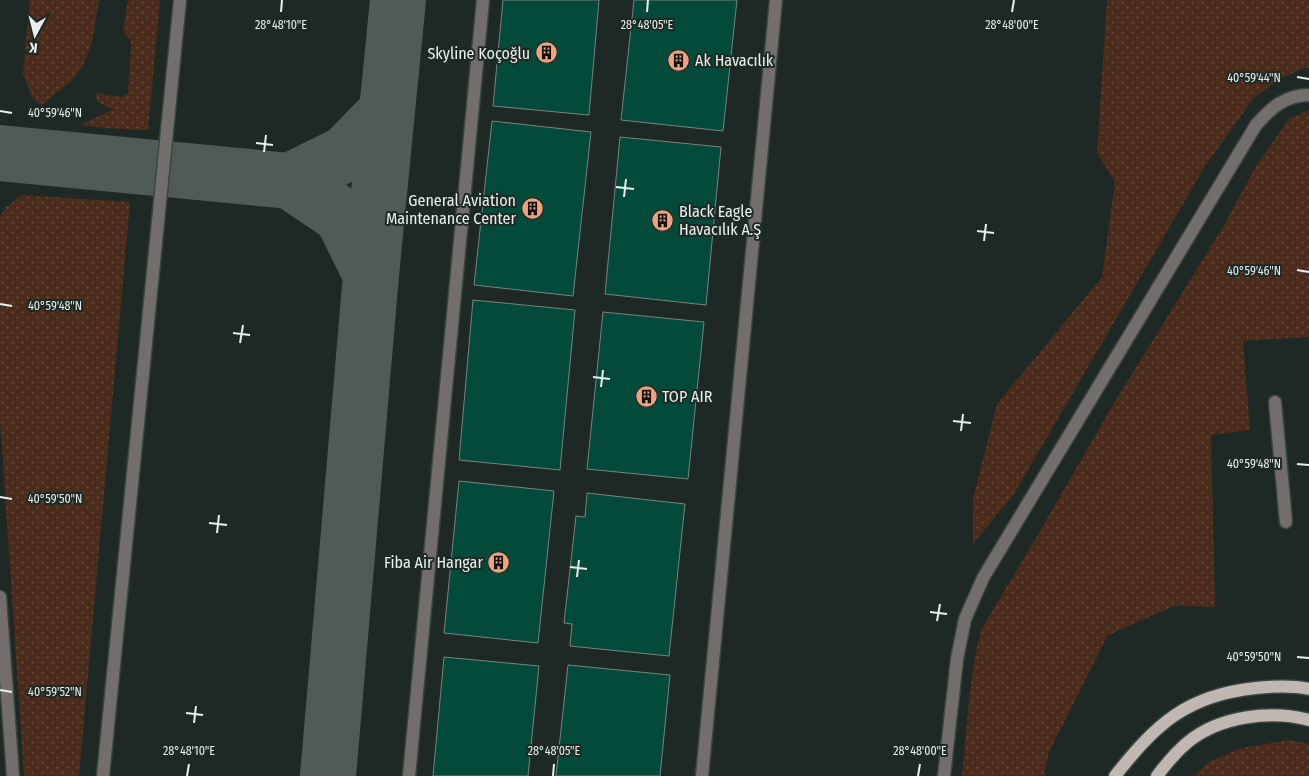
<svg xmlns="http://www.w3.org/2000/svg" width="1309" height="776" font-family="'Fira Sans Condensed',sans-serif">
<defs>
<pattern id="grass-dots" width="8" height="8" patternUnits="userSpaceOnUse" patternTransform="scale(1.25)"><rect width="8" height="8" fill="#4b2b1b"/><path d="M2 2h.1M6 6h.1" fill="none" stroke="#654a3c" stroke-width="1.8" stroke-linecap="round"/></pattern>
</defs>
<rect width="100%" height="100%" fill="#1e2925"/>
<path fill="url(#grass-dots)" d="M 30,0 L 99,0 C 94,28 93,60 71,81 C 61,90 50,97 41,106 L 32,97 L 23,74 Z
M 128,0 L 160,0 L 148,130 L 104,128 L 80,125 L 114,109 L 105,106 L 97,101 L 96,93 L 122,97 L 128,93 L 131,42 L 123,30 Z
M 1107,0 L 1309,0 L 1309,68 L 1304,68 L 1277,80 L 1253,99 L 1204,168 L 1014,494 L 973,544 L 973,499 L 997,404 L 1102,277 L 1115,182 L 1097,153 Z
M 1309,110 L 1309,337 L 1243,341 L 1250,430 L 1211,435 L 1215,607 L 1174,606 L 1108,635 L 1049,752 L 1044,776 L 962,776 C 967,728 969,677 981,630 L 1043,526 L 1114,403 L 1223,227 L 1256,166 L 1289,119 Z
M 22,195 L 130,202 L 79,776 L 24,776 L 0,418 L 0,216 L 6,207 Z
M 1290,740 L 1309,744 L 1309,776 L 1195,776 L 1208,762 L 1242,748 Z"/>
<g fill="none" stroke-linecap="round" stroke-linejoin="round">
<path stroke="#505a57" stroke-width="56" d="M 0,153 L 290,181 L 342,216 L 371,275 L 328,776
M 290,181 L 345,154 L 387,111 L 398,0
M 371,275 L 387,111"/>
</g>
<path fill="#044a3a" stroke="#78847f" d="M 503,0 L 599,0 L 589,115 L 493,106 Z
M 634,0 L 737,0 L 723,131 L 621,120 Z
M 492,121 L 591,132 L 573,296 L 474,285 Z
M 620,137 L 721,147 L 706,305 L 605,294 Z
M 473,300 L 575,310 L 560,470 L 459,460 Z
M 603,312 L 704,322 L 688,479 L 587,469 Z
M 459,481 L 554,491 L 538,643 L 444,633 Z
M 587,493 L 685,504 L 669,656 L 570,646 L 572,624 L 564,623 L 576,516 L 585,517 Z
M 444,657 L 539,666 L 528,776 L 433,776 Z
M 568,665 L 670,675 L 660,776 L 556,776 Z"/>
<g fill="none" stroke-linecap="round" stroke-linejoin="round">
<defs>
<path id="minor" d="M 1275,402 L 1286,522
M 0,597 L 13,776
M 103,776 L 180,0
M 409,776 L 483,0
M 702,776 L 776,0
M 944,776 L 957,659 L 965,619 L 983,578 L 1256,125 C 1271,108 1285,95 1309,95"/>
<path id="major" d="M 1115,776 C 1156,724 1187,695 1256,688 C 1274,686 1291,685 1309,689
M 1157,776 C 1166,764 1176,752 1188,742 C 1220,716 1270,710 1309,720"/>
</defs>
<use href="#minor" stroke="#3a4541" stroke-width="15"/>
<use href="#major" stroke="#3a4541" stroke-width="15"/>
<use href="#minor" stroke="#736e6c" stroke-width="12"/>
<use href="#major" stroke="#c1b7b2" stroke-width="12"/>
</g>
<path fill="none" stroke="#e9f0ed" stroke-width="2" d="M 281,12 L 282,0M 647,12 L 648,0M 1012,12 L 1014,0M 1297,77 L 1309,79M 0,111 L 12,113M 256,143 L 273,145M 264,152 L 266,135M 616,187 L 634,189M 624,197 L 626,179M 977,231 L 994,233M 984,241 L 986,224M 1297,270 L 1309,272M 0,304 L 12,306M 233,333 L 250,335M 240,343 L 243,325M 593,377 L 610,379M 601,387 L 603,370M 953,421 L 971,423M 961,431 L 963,414M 1297,464 L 1309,465M 0,497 L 12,499M 209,523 L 227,525M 217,533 L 219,515M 570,567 L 587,569M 577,577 L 579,560M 930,612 L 947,614M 937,621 L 940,604M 1297,657 L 1309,658M 0,690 L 12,692M 186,713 L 203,715M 194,723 L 196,706M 187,776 L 189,764M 553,776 L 554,764M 918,776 L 920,764"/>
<defs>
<symbol id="building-disc" viewBox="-11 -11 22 22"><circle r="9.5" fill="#f0a27a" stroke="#1e2925"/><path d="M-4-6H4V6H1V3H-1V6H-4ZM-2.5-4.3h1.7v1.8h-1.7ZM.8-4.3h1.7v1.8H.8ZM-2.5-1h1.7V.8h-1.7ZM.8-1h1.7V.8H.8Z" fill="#111"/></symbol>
</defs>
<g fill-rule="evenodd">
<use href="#building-disc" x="534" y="40" width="25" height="25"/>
<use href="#building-disc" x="666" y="48" width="25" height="25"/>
<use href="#building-disc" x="520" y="196" width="25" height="25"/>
<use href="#building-disc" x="650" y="208" width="25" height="25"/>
<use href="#building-disc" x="634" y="384" width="25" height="25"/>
<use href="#building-disc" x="486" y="550" width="25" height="25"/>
</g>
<g text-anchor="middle" stroke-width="4" stroke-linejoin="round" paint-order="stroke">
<g font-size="16" fill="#e9f0ed" stroke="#1e2925" text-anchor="end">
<text x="530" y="59">Skyline Koçoğlu</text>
<text x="695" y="66" text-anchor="start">Ak Havacılık</text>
<text x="516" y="206">General Aviation<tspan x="516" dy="18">Maintenance Center</tspan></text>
<text x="679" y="217" text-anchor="start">Black Eagle<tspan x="679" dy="18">Havacılık A.Ş</tspan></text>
<text x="662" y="402" text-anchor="start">TOP AIR</text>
<text x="483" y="568">Fiba Air Hangar</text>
</g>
</g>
<g font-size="12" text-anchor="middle" fill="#e9f0ed" stroke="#1e2925" stroke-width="4" stroke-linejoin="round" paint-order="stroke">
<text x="281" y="29">28°48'10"E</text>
<text x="647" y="29">28°48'05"E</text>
<text x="1012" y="29">28°48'00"E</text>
<text x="1254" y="82">40°59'44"N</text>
<text x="55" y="117">40°59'46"N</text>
<text x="1254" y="275">40°59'46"N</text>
<text x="55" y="310">40°59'48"N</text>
<text x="1254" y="468">40°59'48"N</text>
<text x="55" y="503">40°59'50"N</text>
<text x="1254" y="661">40°59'50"N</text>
<text x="55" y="696">40°59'52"N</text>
<text x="189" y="755">28°48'10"E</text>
<text x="554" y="755">28°48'05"E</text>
<text x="920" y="755">28°48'00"E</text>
</g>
<g transform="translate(35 35) rotate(187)" stroke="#1e2925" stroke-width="4" paint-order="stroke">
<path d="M0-4L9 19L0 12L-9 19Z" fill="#e9f0ed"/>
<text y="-8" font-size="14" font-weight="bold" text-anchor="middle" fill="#e9f0ed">K</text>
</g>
</svg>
